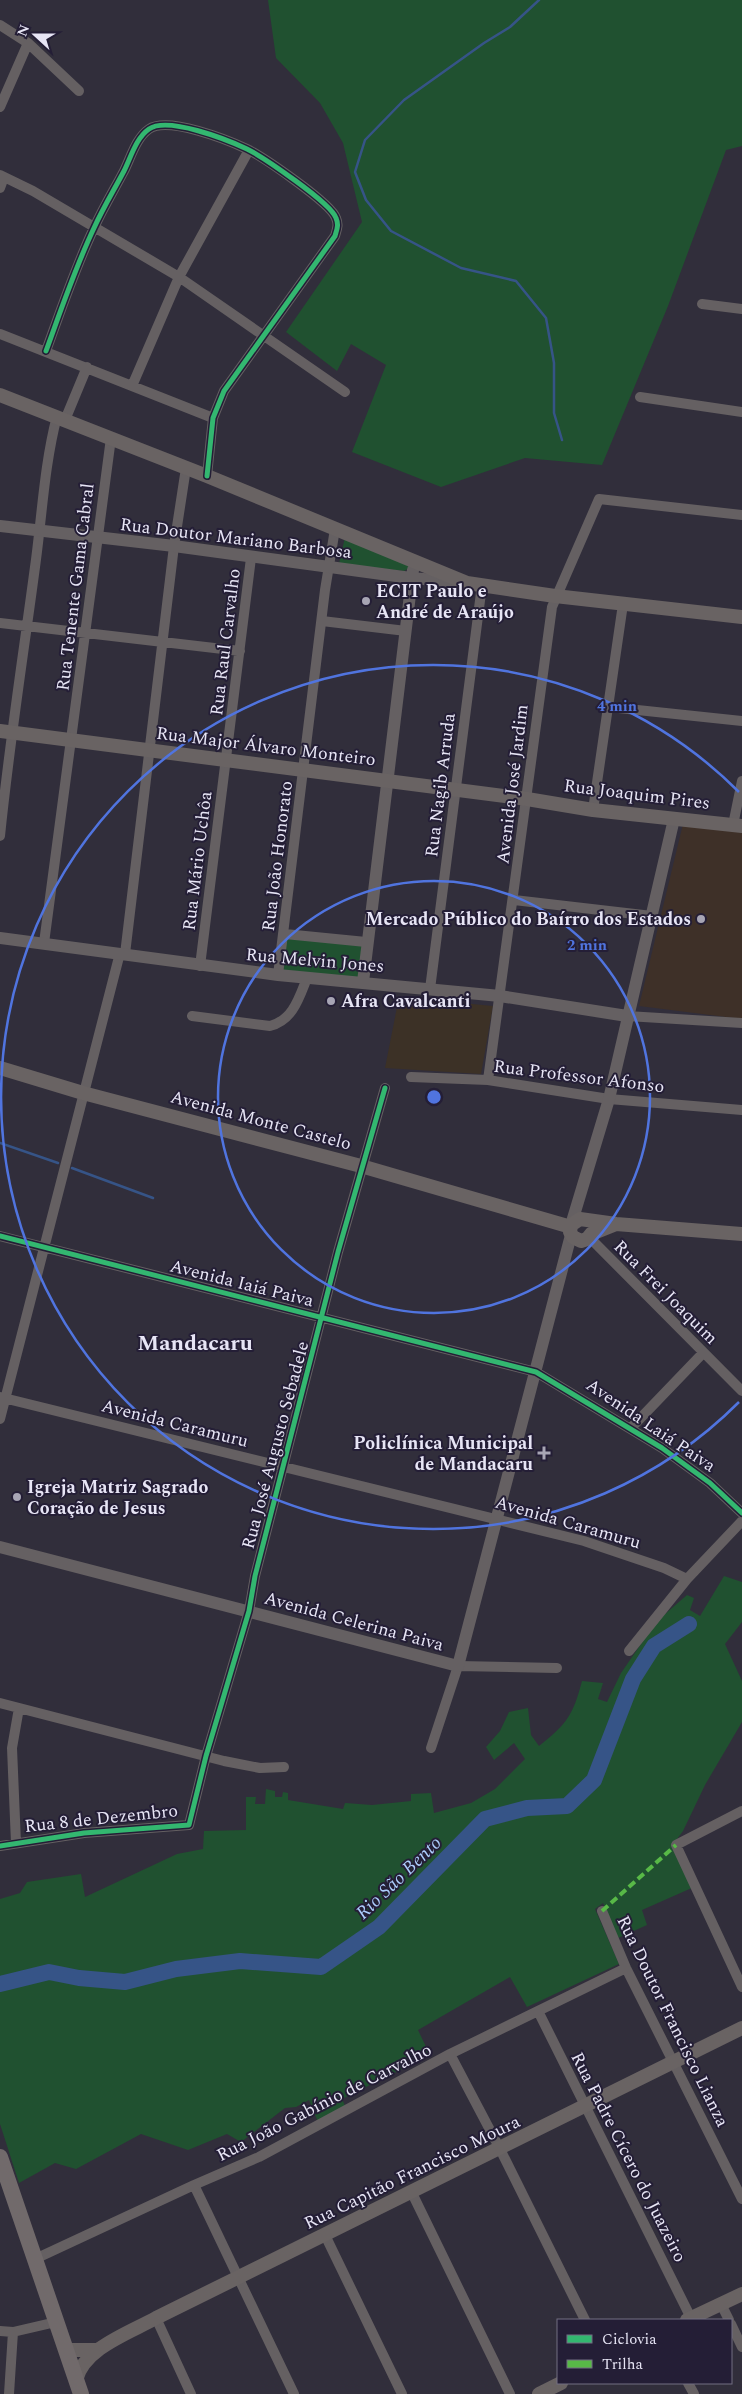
<svg xmlns="http://www.w3.org/2000/svg" width="742" height="2394" font-family="Spectral,serif">
<rect width="100%" height="100%" fill="#312e3b"/>
<path fill="#3e3028" d="M 683,824 L 742,832 L 742,1019 L 639,1006 Z"/>
<path fill="#3c3126" d="M 399,997 L 493,1006 L 481,1074 L 385,1068 Z"/>
<path fill="#205130" d="M 268,0 L 742,0 L 742,146 L 726,150 L 668,306 L 602,465 L 525,458 L 441,487 L 352,452 L 386,365 L 351,344 L 337,371 L 286,332 L 362,222 L 343,143 L 320,103 L 276,58 Z
M 345,537 L 409,562 L 409,568 L 404,571 L 339,564 Z
M 285,934 L 366,942 L 360,982 L 278,975 Z
M 724,1576 L 742,1582 L 742,1622 L 725,1644 L 742,1681 L 742,1722 L 705,1785 L 683,1831 L 674,1843 L 694,1887 L 642,1910 L 647,1925 L 618,1938 L 603,1903 L 595,1909 L 619,1964 L 527,2007 L 510,1977 L 418,2030 L 430,2055 L 342,2099 L 346,2108 L 318,2122 L 309,2100 L 296,2107 L 285,2108 L 241,2142 L 227,2134 L 188,2150 L 141,2134 L 76,2169 L 55,2163 L 19,2183 L 0,2124 L 0,1899 L 20,1893 L 27,1882 L 81,1874 L 85,1897 L 177,1854 L 203,1849 L 204,1831 L 246,1830 L 246,1797 L 256,1797 L 255,1804 L 265,1804 L 266,1789 L 275,1791 L 275,1797 L 282,1797 L 283,1792 L 288,1793 L 288,1800 L 343,1809 L 345,1803 L 372,1805 L 411,1801 L 411,1794 L 431,1793 L 434,1813 L 471,1803 L 495,1789 L 525,1759 L 514,1743 L 494,1760 L 486,1747 L 500,1731 L 509,1712 L 528,1708 L 531,1735 L 539,1746 C 567,1724 573,1715 582,1681 L 603,1683 L 598,1699 L 607,1702 L 621,1673 L 657,1621 L 687,1595 L 694,1598 L 690,1610 L 700,1616 Z"/>
<g fill="none" stroke-linecap="round" stroke-linejoin="round">
<path stroke="#365487" stroke-width="2.5" d="M 539,0 L 510,27 L 484,43 L 404,100 L 365,140 L 355,172 L 366,200 L 391,231 L 461,268 L 516,281 L 546,318 L 554,363 L 554,413 L 562,440
M 0,1143 L 58,1163
M 72,1168 L 153,1198"/>
<path stroke="#365487" stroke-width="16" d="M 0,1984 L 49,1972 L 79,1978 L 125,1982 L 176,1969 L 240,1961 L 321,1967 L 379,1927 L 485,1819 L 527,1808 L 567,1806 L 594,1780 L 633,1679 L 654,1646 L 689,1624"/>
<path stroke="#656062" stroke-width="10" d="M 0,25 L 28,43 L 79,91
M 0,107 L 28,43
M 0,175 L 33,191 L 179,277 L 345,392
M 0,188 L 4,177
M 702,304 L 742,309
M 0,334 L 213,418
M 46,351 C 61,310 75,268 94,228 C 103,208 114,190 124,171 C 131,157 136,138 149,129 C 168,116 228,140 247,149 C 263,157 331,203 336,218 C 339,225 337,229 335,236 L 224,391 L 213,418 L 207,476
M 132,386 L 179,277 L 249,150
M 640,397 L 742,412
M 65,420 L 87,367
M 322,621 L 406,631
M 0,623 L 240,651
M 609,707 L 742,721
M 593,810 L 623,604
M 733,825 L 742,781
M 0,836 C 9,746 23,657 35,567 C 42,517 44,466 57,416
M 514,900 L 652,916
M 285,934 L 366,942
M 44,943 L 111,438
M 125,954 L 174,546 L 186,468
M 200,966 L 251,558
M 278,975 L 325,590 L 335,529
M 430,989 L 482,585
M 192,1016 L 270,1026 C 293,1020 299,998 307,978
M 627,1016 L 742,1023
M 411,1077 L 488,1080 L 609,1099 L 742,1110
M 488,1080 L 552,607 L 599,499 L 742,515
M 0,1236 L 536,1372 L 662,1448 L 710,1483 L 742,1513
M 589,1237 L 742,1391
M 0,1397 L 584,1541 L 664,1568 L 687,1579
M 0,1419 L 120,953
M 631,1428 L 703,1353
M 629,1651 L 687,1579 L 742,1521
M 0,1703 L 224,1761 L 260,1768 L 284,1767
M 431,1748 L 458,1666 L 557,1668
M 742,1811 L 676,1845 L 742,1987
M 16,1843 L 12,1748 L 19,1708
M 0,1846 L 84,1833 L 189,1825 L 206,1756 L 249,1611 L 255,1576 L 338,1252 L 385,1088
M 602,1911 L 626,1968 L 742,2199
M 538,2011 L 691,2318
M 450,2054 L 500,2149 L 585,2320
M 194,2185 L 294,2394
M 412,2193 L 510,2394
M 325,2235 L 402,2394
M 35,2259 L 194,2185 L 259,2157 L 450,2054 L 626,1968
M 721,2304 L 729,2320
M 156,2318 L 191,2394
M 731,2324 L 742,2347
M 0,2331 L 13,2332 L 56,2322
M 688,2383 L 694,2394
M 9,2394 L 13,2332"/>
<path stroke="#656062" stroke-width="12" d="M 0,526 L 174,546 L 411,578 L 460,582
M 0,938 L 278,975 L 500,996 L 627,1016
M 363,982 L 413,570
M 571,1225 L 609,1099 L 674,819
M 0,1547 L 458,1666 L 571,1235"/>
<path stroke="#696363" stroke-width="14" d="M 0,395 L 207,476 L 467,583 L 555,596 L 742,617
M 0,731 L 527,799 L 593,810 L 742,826
M 0,1068 L 83,1093 L 361,1166 L 571,1227
M 616,1224 L 591,1234 L 587,1239 L 581,1241 L 573,1237 L 570,1232 L 571,1225 L 580,1219 L 616,1224 L 742,1234
M 687,2320 L 742,2294
M 66,2350 L 98,2350
M 76,2380 C 84,2348 129,2333 156,2318 L 742,2028
M 539,2394 L 561,2383"/>
<path stroke="#716a6b" stroke-width="16" d="M 0,2157 L 81,2394"/>
<path stroke="#58b947" stroke-width="4" stroke-dasharray="8 4" stroke-linecap="butt" d="M 602,1911 L 676,1845"/>
<defs>
<path id="cycleway" d="M 46,351 C 61,310 75,268 94,228 C 103,208 114,190 124,171 C 131,157 136,138 149,129 C 168,116 228,140 247,149 C 263,157 331,203 336,218 C 339,225 337,229 335,236 L 224,391 L 213,418 L 207,476
M 0,1236 L 536,1372 L 662,1448 L 710,1483 L 742,1513
M 0,1846 L 84,1833 L 189,1825 L 206,1756 L 249,1611 L 255,1576 L 338,1252 L 385,1088"/>
</defs>
<use href="#cycleway" stroke="#241e36" stroke-width="8"/>
<use href="#cycleway" stroke="#33b770" stroke-width="5"/>
</g>
<g fill="none" stroke="#5074df" stroke-width="2.5">
<circle cx="434" cy="1097" r="216"/>
<path d="M739 1402A432 432 0 1 1 739 792"/>
</g>
<g fill="#a7a5b4" stroke="#241e36" stroke-width="2">
<circle cx="366" cy="601" r="5"/>
<circle cx="701" cy="919" r="5"/>
<circle cx="331" cy="1001" r="5"/>
<path d="M541.5 1445.5h5v5h5v5h-5v5h-5v-5h-5v-5h5z"/>
<circle cx="17" cy="1497" r="5"/>
</g>
<g text-anchor="middle" stroke-width="4" stroke-linejoin="round" paint-order="stroke">
<g font-size="18" fill="#e7e5f5" stroke="#241e36">
<text transform="translate(236 538) rotate(7)" y="6">Rua Doutor Mariano Barbosa</text>
<text transform="translate(75 587) rotate(-83)" y="6">Rua Tenente Gama Cabral</text>
<text transform="translate(225 642) rotate(-83)" y="6">Rua Raul Carvalho</text>
<text transform="translate(266 746) rotate(7)" y="6">Rua Major Álvaro Monteiro</text>
<text transform="translate(512 784) rotate(-83)" y="6">Avenida José Jardim</text>
<text transform="translate(440 785) rotate(-83)" y="6">Rua Nagib Arruda</text>
<text transform="translate(637 794) rotate(7)" y="6">Rua Joaquim Pires</text>
<text transform="translate(277 856) rotate(-83)" y="6">Rua João Honorato</text>
<text transform="translate(197 861) rotate(-83)" y="6">Rua Mário Uchôa</text>
<text transform="translate(315 960) rotate(5)" y="6">Rua Melvin Jones</text>
<text transform="translate(579 1076) rotate(7)" y="6">Rua Professor Afonso</text>
<text transform="translate(261 1120) rotate(15)" y="6">Avenida Monte Castelo</text>
<text transform="translate(242 1283) rotate(14)" y="6">Avenida Iaiá Paiva</text>
<text transform="translate(666 1292) rotate(45)" y="6">Rua Frei Joaquim</text>
<text transform="translate(175 1423) rotate(14)" y="6">Avenida Caramuru</text>
<text transform="translate(651 1425) rotate(34)" y="6">Avenida Laiá Paiva</text>
<text transform="translate(275 1445) rotate(-75)" y="6">Rua José Augusto Sebadele</text>
<text transform="translate(568 1522) rotate(16)" y="6">Avenida Caramuru</text>
<text transform="translate(354 1621) rotate(15)" y="6">Avenida Celerina Paiva</text>
<text transform="translate(101 1818) rotate(-6)" y="6">Rua 8 de Dezembro</text>
<text transform="translate(673 2021) rotate(64)" y="6">Rua Doutor Francisco Lianza</text>
<text transform="translate(324 2102) rotate(-27)" y="6">Rua João Gabínio de Carvalho</text>
<text transform="translate(629 2157) rotate(63)" y="6">Rua Padre Cícero do Juazeiro</text>
<text transform="translate(412 2172) rotate(-26)" y="6">Rua Capitão Francisco Moura</text>
</g>
<g font-size="18" font-weight="bold" fill="#e7e5f5" stroke="#241e36" text-anchor="start">
<text x="376" y="597">ECIT Paulo e<tspan x="376" dy="21">André de Araújo</tspan></text>
<text x="691" y="925" text-anchor="end">Mercado Público do Baírro dos Estados</text>
<text x="341" y="1007">Afra Cavalcanti</text>
<text x="533" y="1449" text-anchor="end">Policlínica Municipal<tspan x="533" dy="21">de Mandacaru</tspan></text>
<text x="27" y="1493">Igreja Matriz Sagrado<tspan x="27" dy="21">Coração de Jesus</tspan></text>
</g>
<g font-size="19" font-style="italic" fill="#acccfc" stroke="#241e36">
<text transform="translate(398 1877) rotate(-44)" y="7">Rio São Bento</text>
</g>
<g font-size="22" font-weight="bold" fill="#e7e5f5" stroke="#241e36">
<text x="195" y="1350">Mandacaru</text>
</g>
</g>
<circle cx="434" cy="1097" r="8" fill="#5074df" stroke="#241e36" stroke-width="2.5"/>
<g font-size="15" text-anchor="middle" font-weight="bold" fill="#5074df" stroke="#241e36" stroke-width="4" stroke-linejoin="round" paint-order="stroke">
<text x="617" y="711">4 min</text>
<text x="587" y="950">2 min</text>
</g>
<rect x="557" y="2319" width="175" height="65" fill="#241e36" stroke="#726e82"/>
<rect x="567" y="2335" width="25" height="8" fill="#33b770" stroke="#726e82"/>
<text x="602" y="2344" font-size="15" fill="#e7e5f5">Ciclovia</text>
<rect x="567" y="2360" width="25" height="8" fill="#58b947" stroke="#726e82"/>
<text x="602" y="2369" font-size="15" fill="#e7e5f5">Trilha</text>
<g transform="translate(35 35) rotate(291)" stroke="#241e36" stroke-width="4" paint-order="stroke">
<path d="M0-4L9 19L0 12L-9 19Z" fill="#e7e5f5"/>
<text y="-8" font-size="14" font-weight="bold" text-anchor="middle" fill="#e7e5f5">N</text>
</g>
</svg>
